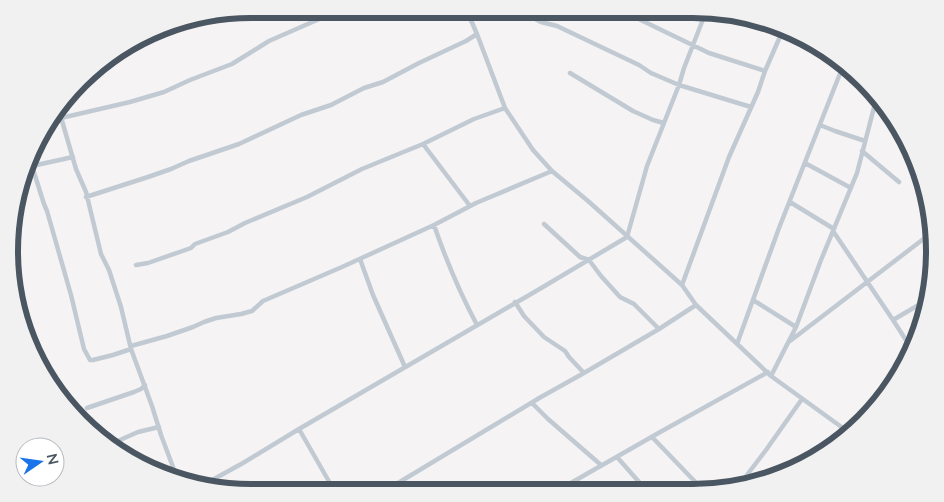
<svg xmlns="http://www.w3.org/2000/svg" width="944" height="502" font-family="Lato,sans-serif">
<rect width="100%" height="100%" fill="#f5f3f3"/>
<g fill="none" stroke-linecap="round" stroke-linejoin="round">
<path stroke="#c1cad2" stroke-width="4.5" d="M 466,9 L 477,34 L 505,108 L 533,150 L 552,171 L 588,201 L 682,285 L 696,305 L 771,376 L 847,431
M 517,9 L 541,22 L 557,26 L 639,65 L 651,73 L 679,85 L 751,107
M 618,9 L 709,53 L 765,71
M 570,73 L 633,111 L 653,120 L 664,123
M 58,107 L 76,169 L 86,192 L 101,254 L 109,270 L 121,307 L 131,349 L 152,406 L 161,435 L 173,467 L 174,474
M 61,118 L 130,102 L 164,92 L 190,80 L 232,64 L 269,41 L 342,9
M 820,125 L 835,131 L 865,141
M 423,144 L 470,206
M 862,151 L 899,182
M 73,157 L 32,166 L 44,204 L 47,211 L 71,295 L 84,349 L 90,360 L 93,360 L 113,355 L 131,349
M 805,163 L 851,188
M 86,197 L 148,177 L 171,169 L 189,161 L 239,144 L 301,115 L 331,105 L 364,88 L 383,82 L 419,63 L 466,41 L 477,34
M 790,202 L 834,229
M 544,224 L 580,257 L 589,260 L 601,276 L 620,297 L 634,304 L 659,329
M 434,225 C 446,260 460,293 477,325
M 833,231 L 893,320 L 911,348
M 360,259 L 373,295 L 405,367
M 136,265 L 148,263 L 191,248 L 195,244 L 228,232 L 245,223 L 307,197 L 362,169 L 423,144 L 474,119 L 505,108
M 682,285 L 729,157 L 758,92 L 765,71 L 782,32
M 753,300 L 796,327
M 515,302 L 524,316 L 544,337 L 565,351 L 569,357 L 584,373
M 893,320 L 927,300
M 790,341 L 930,234
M 737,344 L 779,228 L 843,66
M 131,346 L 167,336 L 193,327 L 204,322 L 216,318 L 241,314 L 252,311 L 263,301 L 342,267 L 434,225 L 476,203 L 552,171
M 771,376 L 796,327 L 821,260 L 857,173 L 877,96
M 532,403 L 548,419 L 601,465
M 87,408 L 134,392 L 141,389 L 145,385
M 299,429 L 335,492
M 652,437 L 704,491
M 111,444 L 138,432 L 159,427
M 617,457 L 647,491
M 818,457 L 843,428
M 205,484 L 243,463 L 299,429 L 543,287 L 627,237 L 647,166 L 679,85 L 684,68 L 707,9
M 737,488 L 766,450 L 802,399
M 383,492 L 541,397 L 584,373 L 659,329 L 696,305
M 555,492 L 662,431 L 768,372"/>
</g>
<path d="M0 0H944V502H0ZM251 18H693A233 233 0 0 1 926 251V251A233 233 0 0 1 693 484H251A233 233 0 0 1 18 251V251A233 233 0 0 1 251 18Z" fill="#f1f1f2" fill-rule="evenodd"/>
<path fill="none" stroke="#4a5661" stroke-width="6" d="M251 18H693A233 233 0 0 1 926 251V251A233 233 0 0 1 693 484H251A233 233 0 0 1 18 251V251A233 233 0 0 1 251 18Z"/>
<g transform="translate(40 462) rotate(77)"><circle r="24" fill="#ffffff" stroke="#b7bbc0"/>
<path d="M0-4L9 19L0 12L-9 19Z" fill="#1a73e8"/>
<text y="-8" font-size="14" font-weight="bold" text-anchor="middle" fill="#4a5661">N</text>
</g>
</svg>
